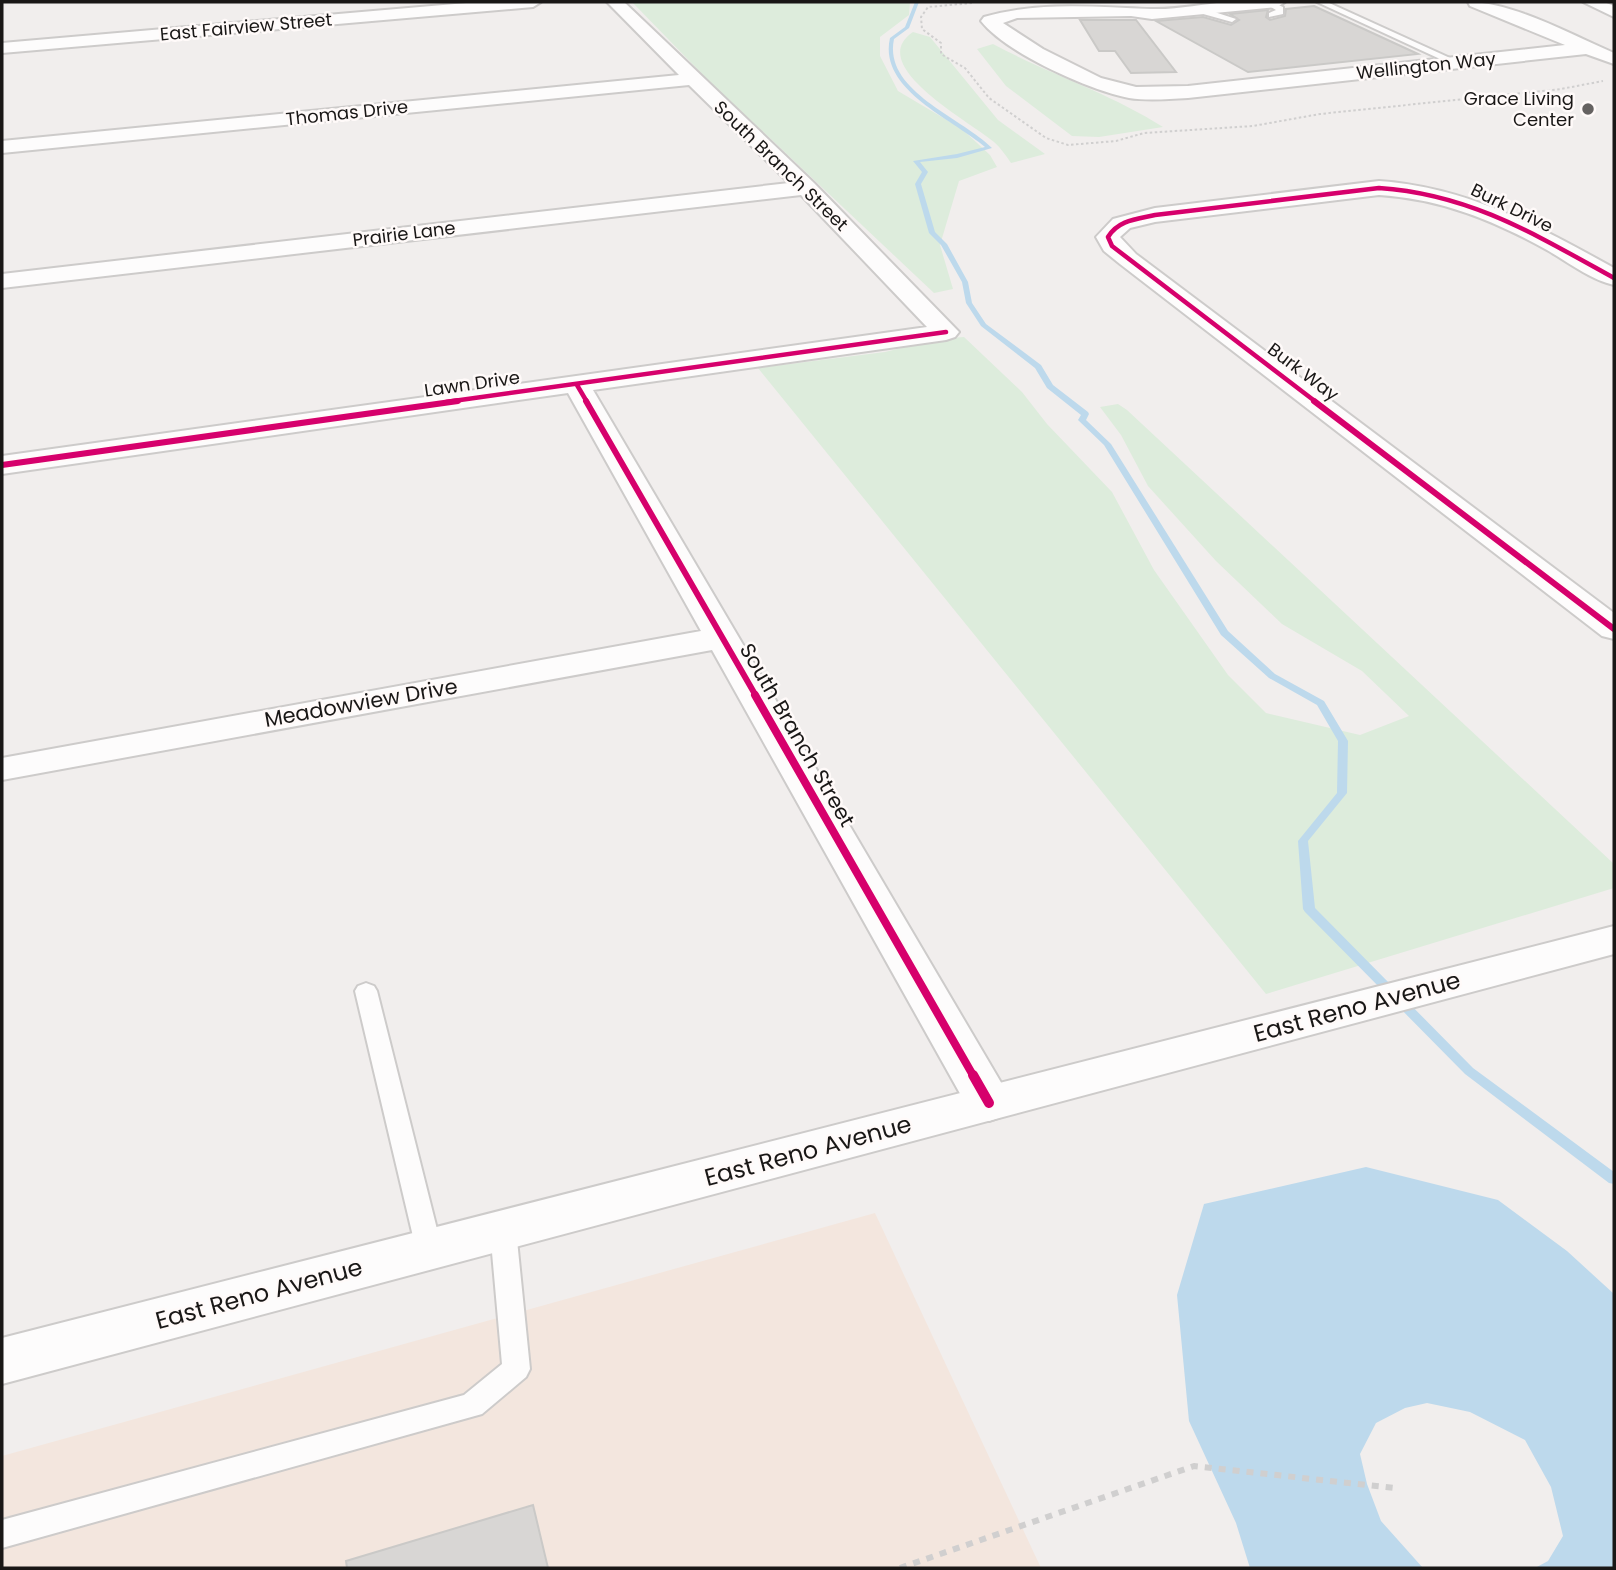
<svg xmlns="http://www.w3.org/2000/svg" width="1616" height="1570" font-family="Poppins,sans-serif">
<rect width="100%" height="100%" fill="#f1eeed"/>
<path fill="#f3e6de" d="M 875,1213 L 1041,1568 L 2,1568 L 2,1456 Z"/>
<path fill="#ddecdc" d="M 632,2 L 910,2 L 909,15 L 880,37 L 880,56 L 898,91 L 962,129 L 990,155 L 997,167 L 959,181 L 940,245 L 953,289 L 934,293 L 706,78 Z
M 913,32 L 930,37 L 998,120 L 1045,154 L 1011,163 C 1006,156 1001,148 994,142 C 969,121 864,65 913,32 Z
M 993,44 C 1049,74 1110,93 1163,127 L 1099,137 L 1072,136 L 1006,86 L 977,49 Z
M 964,337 L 1022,392 L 1047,424 L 1112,492 L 1154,570 L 1228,675 L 1266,713 L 1360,735 L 1409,716 L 1362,671 L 1282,624 L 1216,561 L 1148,486 L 1121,435 L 1100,407 L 1118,404 L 1127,410 L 1614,864 L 1614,888 L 1266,994 L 758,368 L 885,352 L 938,339 Z"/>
<path fill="#bdd9ec" d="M 1366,1167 L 1498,1200 L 1567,1251 L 1614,1294 L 1614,1568 L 1535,1568 L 1548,1561 L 1563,1536 L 1551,1487 L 1525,1440 L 1470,1412 L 1427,1403 L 1405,1408 L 1376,1423 L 1360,1454 L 1367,1484 L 1381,1521 L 1423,1568 L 1250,1568 L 1236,1523 L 1189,1421 L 1177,1295 L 1204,1204 Z"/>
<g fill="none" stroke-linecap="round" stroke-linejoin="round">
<path fill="#bdd9ec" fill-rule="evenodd" d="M 915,2 L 919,2 L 909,28 L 894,39 C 883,91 961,117 992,148 L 957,158 L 920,162 L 928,172 L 921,184 L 935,232 L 947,244 L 968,282 L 972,303 L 986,324 L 1041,365 L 1053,385 L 1088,412 L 1089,414 L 1086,420 L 1111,444 L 1228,631 L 1275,674 L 1324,701 L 1348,741 L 1347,793 L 1308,841 L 1315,908 L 1473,1068 L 1614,1172 L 1614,1184 L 1609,1183 L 1465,1074 L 1305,912 L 1303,909 L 1298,841 L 1337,793 L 1338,741 L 1317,705 L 1269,678 L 1221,635 L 1104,445 L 1078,420 L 1081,415 L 1047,388 L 1035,368 L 981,326 L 966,303 L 962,282 L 941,245 L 929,233 L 915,184 L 922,172 L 913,161 L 957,154 L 985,147 C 953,119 878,90 890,38 L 905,27 Z"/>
</g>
<path fill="#d8d6d4" stroke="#cac9c7" stroke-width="2" d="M 1314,6 L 1418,54 L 1248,72 L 1156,21 L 1203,17 L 1231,25 L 1239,20 L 1230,14 L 1268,10 L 1266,17 L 1270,20 L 1285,16 L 1286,9 Z
M 1080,20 L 1136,20 L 1176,72 L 1131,73 L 1115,51 L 1099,51 Z
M 533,1505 L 548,1568 L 347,1568 L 346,1561 Z"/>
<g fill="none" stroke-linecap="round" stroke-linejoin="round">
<defs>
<path id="service" d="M 1272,2 L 1283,7 L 1283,14 L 1269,17 L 1269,13 L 1276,10 L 1264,3 Z
M 1317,2 L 1327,2 L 1461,63 L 1453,65 Z
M 1199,7 L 1236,19 L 1232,22 L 1196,12 Z
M 366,983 L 374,986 L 377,991 L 442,1249 L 438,1256 L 429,1259 L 420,1256 L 416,1249 L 355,991 L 358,986 Z
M 503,1220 L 512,1223 L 516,1230 L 530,1369 L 526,1377 L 482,1414 L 2,1548 L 2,1520 L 464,1395 L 502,1364 L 490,1230 L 494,1223 Z"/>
<path id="minor" d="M 478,2 L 541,2 L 533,7 L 2,53 L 2,43 Z
M 607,2 L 624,2 L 814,183 L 959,332 L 955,337 L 946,340 L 593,390 L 1006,1091 L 1013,1103 L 1006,1115 L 989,1121 L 972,1115 L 712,650 L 2,780 L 2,758 L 701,631 L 568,393 L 2,474 L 2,456 L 927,327 L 801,195 L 2,288 L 2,274 L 789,183 L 689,85 L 2,153 L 2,141 L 679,75 Z
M 1227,2 L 1285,2 L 1277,7 L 1152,19 L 1131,16 L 1017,18 L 1003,23 L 1043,49 L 1101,78 L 1136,87 L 1188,86 L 1565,45 L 1470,6 L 1468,2 C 1513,2 1572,35 1614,53 L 1614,64 L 1586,54 L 1188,98 C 1168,99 1148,101 1129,98 C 1089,90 1006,53 981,21 L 984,17 C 1038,1 1096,7 1151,9 C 1176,10 1203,4 1227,2 Z
M 1379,181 C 1467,187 1538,226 1614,268 L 1614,285 C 1591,280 1568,262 1547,250 C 1493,220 1441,199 1379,195 L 1155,222 L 1130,228 L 1120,237 L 1136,254 L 1614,613 L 1614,639 L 1602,636 L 1120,264 L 1104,251 L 1096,237 L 1113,219 L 1155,208 Z"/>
<path id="tertiary" d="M 1583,2 L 1604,2 L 1614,6 L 1614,17 Z"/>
<path id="secondary" d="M 1614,926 L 1614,954 L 2,1384 L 2,1338 Z"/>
</defs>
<use href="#service" stroke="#cdcbca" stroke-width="4"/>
<use href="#minor" stroke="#cdcbca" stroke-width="4"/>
<use href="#tertiary" stroke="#cdcbca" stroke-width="4"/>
<use href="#secondary" stroke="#cdcbca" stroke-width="4"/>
<path stroke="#d0cfcf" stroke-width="2" stroke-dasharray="2.5 2.5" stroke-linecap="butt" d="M 972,3 L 928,7 L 921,17 L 922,29 L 941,43 L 941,54 L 965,68 L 989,98 L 1046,138 L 1068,145 L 1116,141 L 1144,133 L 1253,126 L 1320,114 L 1561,89 L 1603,81"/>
<path stroke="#d0cfcf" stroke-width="6" stroke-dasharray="7 7" stroke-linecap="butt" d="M 900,1568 L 1194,1466 L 1394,1488"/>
<use href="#service" fill="#fdfcfc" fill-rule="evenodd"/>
<use href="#minor" fill="#fdfcfc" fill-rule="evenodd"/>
<use href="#tertiary" fill="#fdfcfc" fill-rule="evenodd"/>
<use href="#secondary" fill="#fdfcfc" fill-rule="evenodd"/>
<defs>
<path id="cycleway-far3" d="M 577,385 L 587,402
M 446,402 L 946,332
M 1316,402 L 1112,246 L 1108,237 C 1118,220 1137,219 1155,215 L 1379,188 C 1470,194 1536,235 1614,278"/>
<path id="cycleway-far2" d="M 586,401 L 756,696
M 1314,401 L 1614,629
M 2,465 L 458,401"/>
<path id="cycleway-far1" d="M 755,695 L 974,1077"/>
<path id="cycleway" d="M 973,1075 L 989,1103"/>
</defs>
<use href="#cycleway-far3" stroke="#fffaf9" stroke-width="7"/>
<use href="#cycleway-far2" stroke="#fffaf9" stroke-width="10"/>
<use href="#cycleway-far1" stroke="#fffaf9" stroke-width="12"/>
<use href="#cycleway" stroke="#fffaf9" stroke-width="14"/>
<use href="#cycleway-far3" stroke="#d6006c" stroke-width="4.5"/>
<use href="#cycleway-far2" stroke="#d6006c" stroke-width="6"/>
<use href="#cycleway-far1" stroke="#d6006c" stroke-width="8"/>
<use href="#cycleway" stroke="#d6006c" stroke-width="10"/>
</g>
<circle fill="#656261" stroke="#fffaf9" stroke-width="2.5" cx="1588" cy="109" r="7"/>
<g text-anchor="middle" stroke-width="5" stroke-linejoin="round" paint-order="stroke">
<g font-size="18" fill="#191716" stroke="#fffaf9">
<text transform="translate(246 27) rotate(-5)" y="6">East Fairview Street</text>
<text transform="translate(1426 66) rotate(-6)" y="6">Wellington Way</text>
<text transform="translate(347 113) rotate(-6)" y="6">Thomas Drive</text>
<text transform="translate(781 166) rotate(44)" y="6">South Branch Street</text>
<text transform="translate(1512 208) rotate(26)" y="6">Burk Drive</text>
<text transform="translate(404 234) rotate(-7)" y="6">Prairie Lane</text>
<text transform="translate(1303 372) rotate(37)" y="6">Burk Way</text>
<text transform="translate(472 384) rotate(-8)" y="6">Lawn Drive</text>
</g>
<g font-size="18" fill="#191716" stroke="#fffaf9" text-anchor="end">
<text x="1574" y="105">Grace Living<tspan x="1574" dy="21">Center</tspan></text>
</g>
<g font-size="21" fill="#191716" stroke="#fffaf9">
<text transform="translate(361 703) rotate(-10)" y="7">Meadowview Drive</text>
<text transform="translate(797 735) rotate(60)" y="7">South Branch Street</text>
</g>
<g font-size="24" fill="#191716" stroke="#fffaf9">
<text transform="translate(1357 1007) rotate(-15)" y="8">East Reno Avenue</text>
<text transform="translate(808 1151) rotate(-15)" y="8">East Reno Avenue</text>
<text transform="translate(259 1294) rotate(-15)" y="8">East Reno Avenue</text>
</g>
</g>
<rect width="1616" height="1570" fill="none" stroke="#191716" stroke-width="7"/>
</svg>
